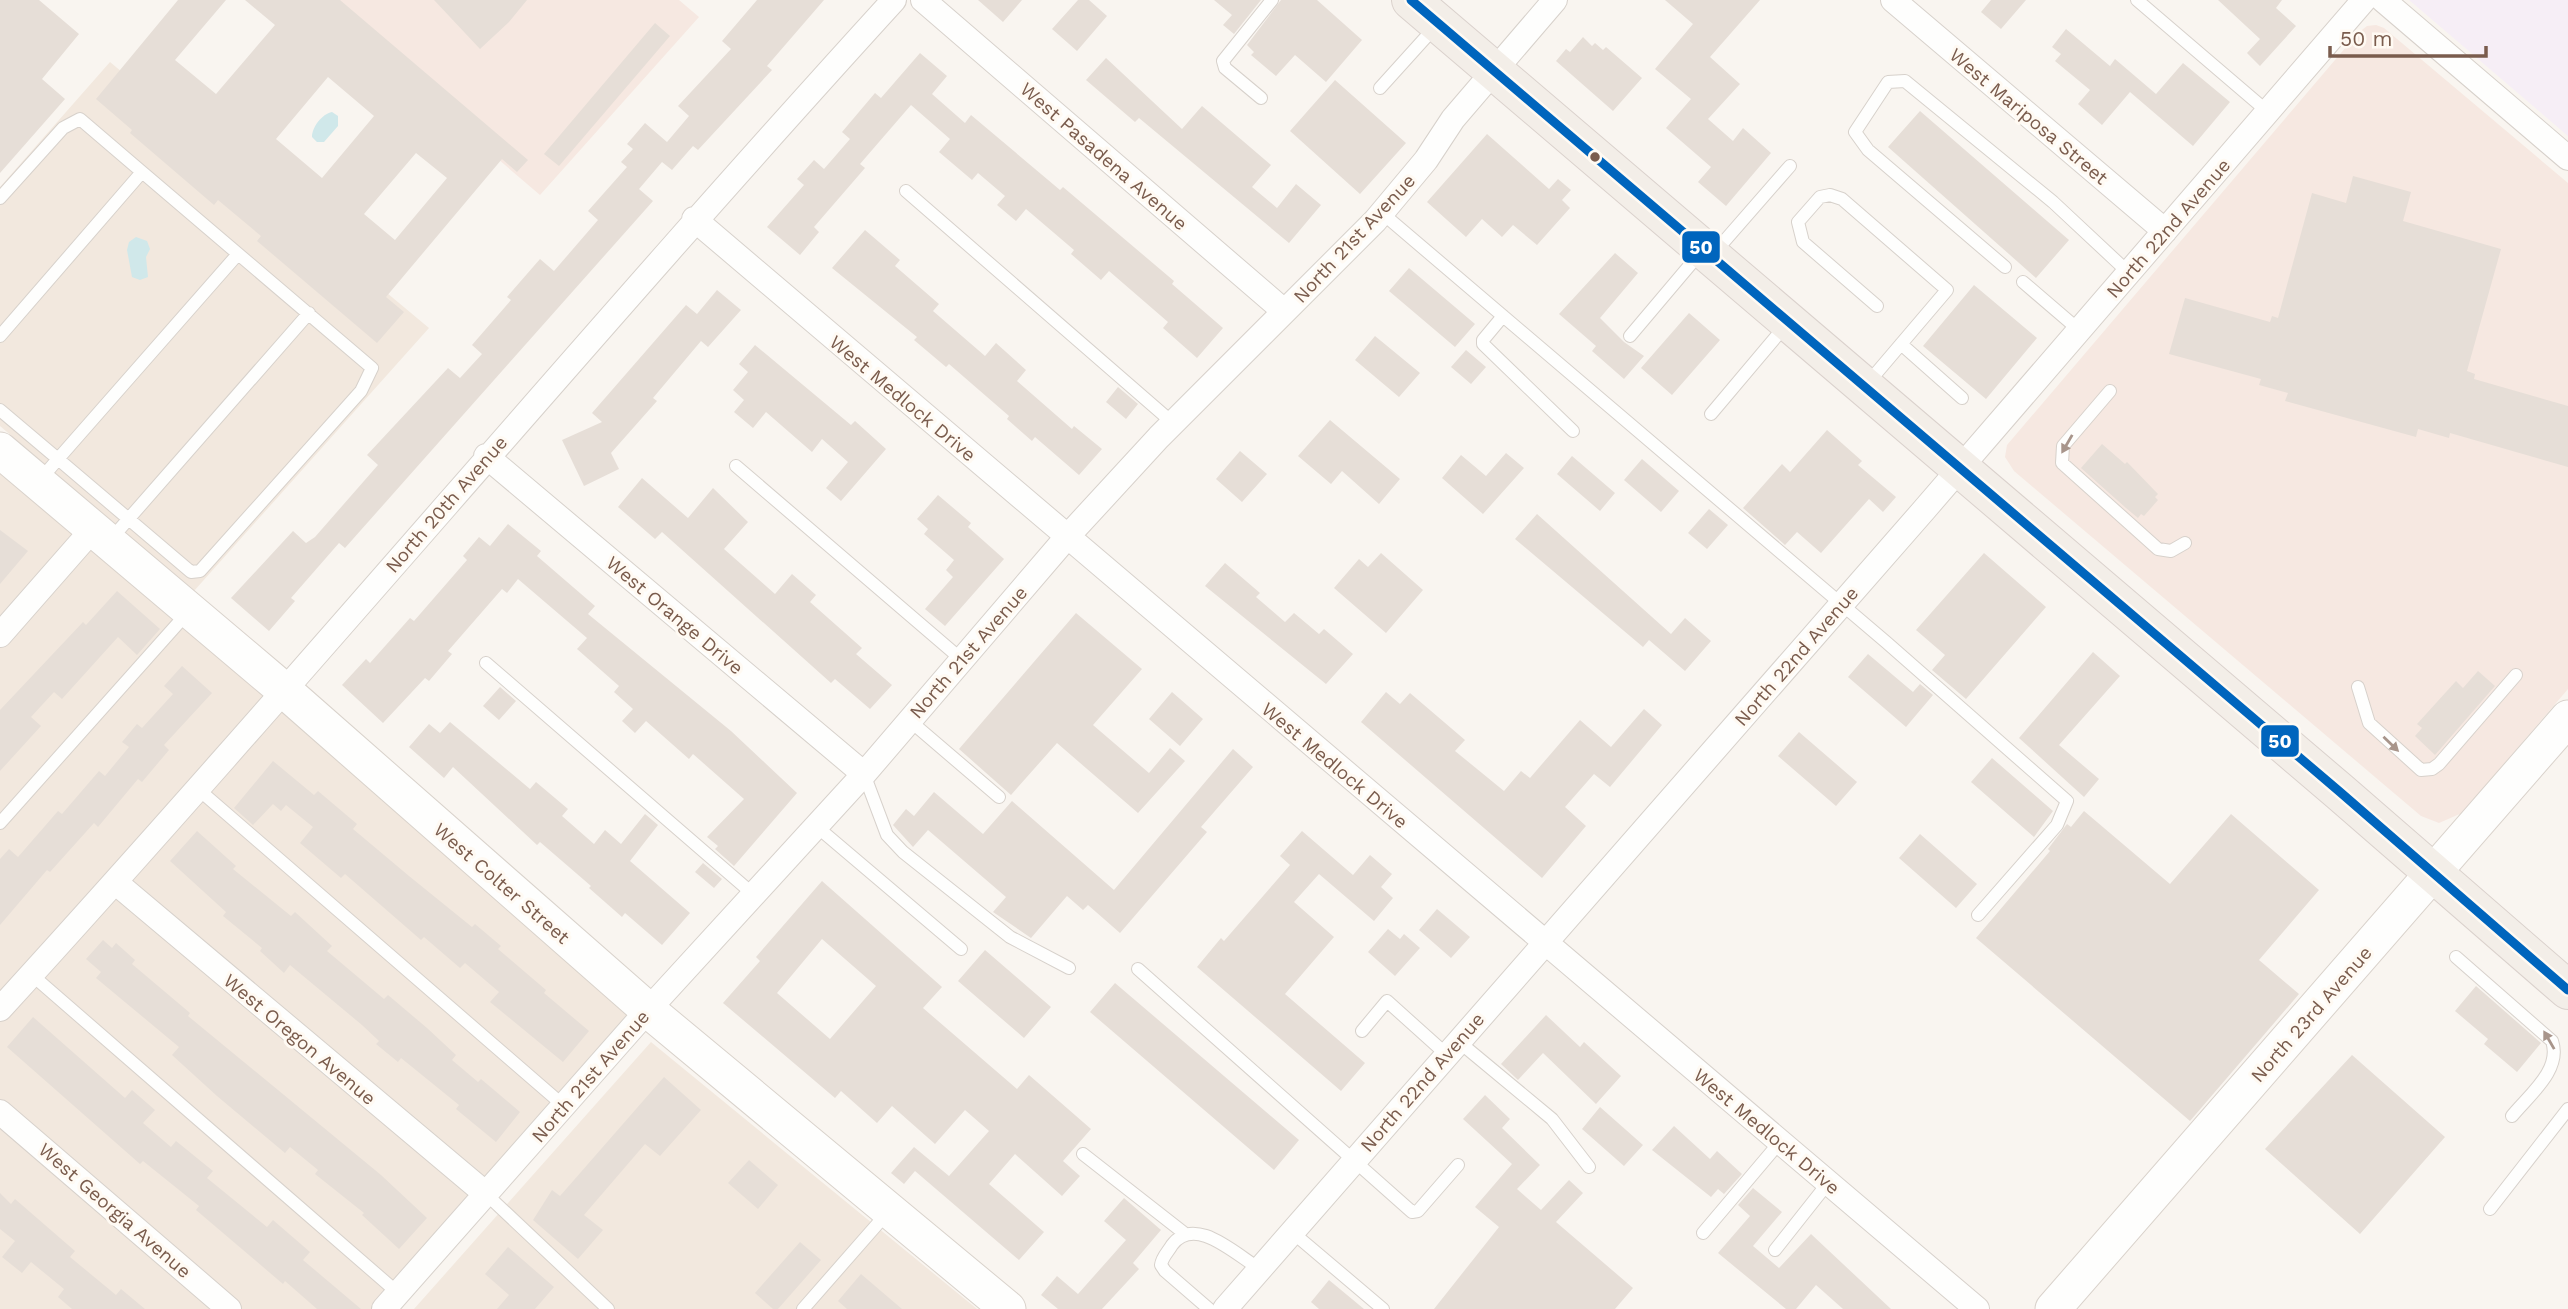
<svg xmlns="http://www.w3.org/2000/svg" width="2568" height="1309" font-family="'Work Sans',sans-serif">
<rect width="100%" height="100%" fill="#f9f5f0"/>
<path fill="#f2e8de" d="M 110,62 L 429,328 L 194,591 L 0,426 L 0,187 Z
M 0,449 L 648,1010 L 384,1309 L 0,1309 Z
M 651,1042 L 977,1309 L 414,1309 Z"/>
<path fill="#f6e8e1" d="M 312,0 L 679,0 L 699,17 L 540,195 Z
M 2376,25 L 2384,28 L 2568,183 L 2568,689 L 2462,813 L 2439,823 L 2421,816 L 2014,471 L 2005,457 L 2007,445 L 2358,33 L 2367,26 Z"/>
<path fill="#f6eef6" d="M 2409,0 L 2568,0 L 2568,136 L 2415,5 Z"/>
<path fill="#d0e8ea" d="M 332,112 L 338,116 L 338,126 L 324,142 L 317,142 L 312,137 C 312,127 322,114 332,112 Z
M 136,237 L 147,241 L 150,249 L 146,257 L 148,277 L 140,280 L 132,277 L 127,250 L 129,242 Z"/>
<path fill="#e6ded7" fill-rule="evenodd" d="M 0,0 L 39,0 L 79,34 L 42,79 L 65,99 L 0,173 Z
M 178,0 L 226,0 L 175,60 L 216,94 L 275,25 L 245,0 L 340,0 L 528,160 L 517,172 L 502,159 L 386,297 L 404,312 L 377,343 L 257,241 L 261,236 L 218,200 L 214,205 L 130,133 L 132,130 L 96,99 ZM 328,77 L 374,116 L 322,178 L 276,139 ZM 416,153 L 447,178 L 395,240 L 364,214 Z
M 434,0 L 527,0 L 509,22 L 480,49 Z
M 757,0 L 824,0 L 767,66 L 772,70 L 698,150 L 693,146 L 672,170 L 662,162 L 639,189 L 653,201 L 345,548 L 339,543 L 291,598 L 295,601 L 269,631 L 231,598 L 293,531 L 306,543 L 315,537 L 378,465 L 367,455 L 448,368 L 460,378 L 482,354 L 472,345 L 511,300 L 507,297 L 540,259 L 554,271 L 598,220 L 588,211 L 627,167 L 621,162 L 633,149 L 627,144 L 645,123 L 667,142 L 689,116 L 678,106 L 731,49 L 722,41 Z
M 978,0 L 1022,0 L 1003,22 Z
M 1078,0 L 1089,0 L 1107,16 L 1077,51 L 1052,29 Z
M 1214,0 L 1261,0 L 1234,34 L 1223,25 L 1232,15 Z
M 1281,0 L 1317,0 L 1362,40 L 1326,82 L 1295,55 L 1276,76 L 1251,55 L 1254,52 L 1247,45 Z
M 1665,0 L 1760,0 L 1710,57 L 1740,84 L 1708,119 L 1733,141 L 1743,128 L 1771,153 L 1726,206 L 1698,182 L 1711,167 L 1666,128 L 1691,99 L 1655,69 L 1693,24 Z
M 1991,0 L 2026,0 L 2001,29 L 1981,12 Z
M 2218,0 L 2282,0 L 2276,8 L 2296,26 L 2260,66 L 2247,53 L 2260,39 Z
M 655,23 L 670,36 L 559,166 L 544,154 Z
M 2066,29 L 2110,66 L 2115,59 L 2156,94 L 2183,63 L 2230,102 L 2193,146 L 2130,92 L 2102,125 L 2078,104 L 2090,90 L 2055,61 L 2061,54 L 2052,47 Z
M 1583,37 L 1592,46 L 1595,43 L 1603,50 L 1606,47 L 1642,78 L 1613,111 L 1556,61 L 1566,49 L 1570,52 Z
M 920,53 L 947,76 L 932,94 L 965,123 L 971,115 L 1060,190 L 1063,187 L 1174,281 L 1172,284 L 1223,328 L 1197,358 L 1163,328 L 1168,322 L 1109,271 L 1101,280 L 1071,254 L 1074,250 L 1026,209 L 1016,221 L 997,205 L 1005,196 L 978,173 L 972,180 L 939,152 L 950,139 L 911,105 L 860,164 L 865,168 L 814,227 L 819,232 L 800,255 L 767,227 L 804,185 L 797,179 L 814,160 L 824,169 L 850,139 L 842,132 L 875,93 L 881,98 Z
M 1106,58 L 1182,129 L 1202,106 L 1271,165 L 1252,187 L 1277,208 L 1296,184 L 1321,205 L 1289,243 L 1139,118 L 1135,122 L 1086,80 Z
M 1335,80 L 1406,143 L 1360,194 L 1290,131 Z
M 1920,111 L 2069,240 L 2036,278 L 1888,147 Z
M 1487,134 L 1549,189 L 1558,179 L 1571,190 L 1562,200 L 1570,208 L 1537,245 L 1513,225 L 1502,237 L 1482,219 L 1466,237 L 1427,202 Z
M 2353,176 L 2411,192 L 2403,221 L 2501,249 L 2467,371 L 2475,374 L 2474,379 L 2568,406 L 2568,467 L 2450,433 L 2449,438 L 2418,429 L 2416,437 L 2285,401 L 2288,393 L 2259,385 L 2261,379 L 2169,354 L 2185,298 L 2270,322 L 2272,316 L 2278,318 L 2312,193 L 2346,203 Z
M 865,230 L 900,260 L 895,266 L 939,304 L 933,311 L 985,356 L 996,343 L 1026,370 L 1017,381 L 1072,429 L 1074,426 L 1102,449 L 1079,475 L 1035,437 L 1032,441 L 1007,419 L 1009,416 L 949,364 L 946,367 L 914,340 L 917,337 L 832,268 Z
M 1615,253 L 1638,273 L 1600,318 L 1624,342 L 1644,356 L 1624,379 L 1592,351 L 1596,346 L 1559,314 Z
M 1409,268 L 1475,324 L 1455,347 L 1389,291 Z
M 1974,285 L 2037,338 L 1986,399 L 1923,346 Z
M 717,290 L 741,310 L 708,347 L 701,341 L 653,398 L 657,401 L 611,453 L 619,469 L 584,486 L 562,440 L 602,422 L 592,413 L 686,305 L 697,314 Z
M 1689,313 L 1720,340 L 1672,395 L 1641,368 Z
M 1375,336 L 1420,373 L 1399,397 L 1355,360 Z
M 755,345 L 851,425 L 855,421 L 886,449 L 841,501 L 826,488 L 848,462 L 822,439 L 812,452 L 766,412 L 753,428 L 734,412 L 744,400 L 733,390 L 748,372 L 739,364 Z
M 1466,350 L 1486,367 L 1471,384 L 1451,367 Z
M 1118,387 L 1138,404 L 1126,419 L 1106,402 Z
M 1330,420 L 1400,479 L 1379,504 L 1342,471 L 1331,484 L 1298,456 Z
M 1827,430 L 1862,461 L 1858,465 L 1896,497 L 1883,512 L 1869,499 L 1821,553 L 1797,532 L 1785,545 L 1743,508 L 1782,464 L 1790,472 Z
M 2102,444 L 2125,464 L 2127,462 L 2158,494 L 2155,497 L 2158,500 L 2144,516 L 2141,514 L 2138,518 L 2126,508 L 2081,468 Z
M 1240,451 L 1267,474 L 1242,502 L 1216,479 Z
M 1506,453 L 1524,468 L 1483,514 L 1442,478 L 1461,455 L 1486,476 Z
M 1572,456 L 1615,493 L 1600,511 L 1557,474 Z
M 1642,459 L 1679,491 L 1661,512 L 1624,480 Z
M 642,478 L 688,518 L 713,488 L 748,522 L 724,549 L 775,594 L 792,574 L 816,595 L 810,602 L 862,648 L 856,654 L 892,685 L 870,709 L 835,679 L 831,683 L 662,532 L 655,539 L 618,507 Z
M 938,495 L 971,523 L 968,527 L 1004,559 L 945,626 L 925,609 L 953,577 L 946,570 L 954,560 L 924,534 L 928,529 L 917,519 Z
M 1709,509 L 1728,525 L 1707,549 L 1688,533 Z
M 1537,514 L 1671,634 L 1685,618 L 1711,641 L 1685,671 L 1649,640 L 1643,647 L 1515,539 Z
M 508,524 L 541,551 L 537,556 L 595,606 L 588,614 L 731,731 L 797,793 L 734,866 L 715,849 L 718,846 L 707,837 L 744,799 L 693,754 L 689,759 L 646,721 L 635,733 L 622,721 L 633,709 L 614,692 L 619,686 L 577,649 L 587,638 L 518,579 L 507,593 L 502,589 L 448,651 L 452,654 L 429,681 L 425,678 L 383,723 L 342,685 L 366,659 L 370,663 L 410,618 L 414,621 L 467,560 L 463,556 L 479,537 L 490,546 Z
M 0,530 L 28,551 L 0,584 Z
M 1381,553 L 1423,590 L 1386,633 L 1334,588 L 1359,559 L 1368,567 Z
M 1984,553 L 2046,607 L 1966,699 L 1932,670 L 1945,655 L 1916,630 Z
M 1225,563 L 1260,593 L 1256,597 L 1285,622 L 1294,613 L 1319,634 L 1324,629 L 1353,654 L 1326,684 L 1205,586 Z
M 117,591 L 160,629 L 137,655 L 118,637 L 62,699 L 54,692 L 31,717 L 41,726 L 0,771 L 0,710 L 83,622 L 86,625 Z
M 1076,613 L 1142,669 L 1093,725 L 1149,773 L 1170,748 L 1185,761 L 1138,813 L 1057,743 L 1011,795 L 959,749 Z
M 2093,652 L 2120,676 L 2059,745 L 2099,779 L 2084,797 L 2019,738 Z
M 1868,654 L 1913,692 L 1920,684 L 1933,695 L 1906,727 L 1848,677 Z
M 182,666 L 212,693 L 164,745 L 169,750 L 142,782 L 138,779 L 98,827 L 94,823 L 50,872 L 47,870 L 0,925 L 0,859 L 9,849 L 18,857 L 58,811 L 62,814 L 99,771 L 105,776 L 129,747 L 122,742 L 137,724 L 142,728 L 173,694 L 164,686 Z
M 2478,671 L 2495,686 L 2435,755 L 2415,736 L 2422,728 L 2417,724 L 2456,681 L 2463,688 Z
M 500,687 L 516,701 L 499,720 L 483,706 Z
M 1172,692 L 1203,719 L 1180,746 L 1149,719 Z
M 1386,692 L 1400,704 L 1410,693 L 1465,740 L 1455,751 L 1504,791 L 1521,771 L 1530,778 L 1580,720 L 1611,747 L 1644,709 L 1662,725 L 1610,787 L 1594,774 L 1565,807 L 1586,826 L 1542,878 L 1361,722 Z
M 450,722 L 530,789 L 536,782 L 568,809 L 562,816 L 594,844 L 605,830 L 621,844 L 645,814 L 658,825 L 630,861 L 690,913 L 662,945 L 625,913 L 622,917 L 589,888 L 591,886 L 540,842 L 537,845 L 453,767 L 444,778 L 409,747 L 429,724 L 440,733 Z
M 1799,732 L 1857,782 L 1836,806 L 1778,756 Z
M 1233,749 L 1253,767 L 1201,827 L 1207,832 L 1120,933 L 1088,905 L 1083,910 L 1067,896 L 1031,938 L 993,912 L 1006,897 L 928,830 L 913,847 L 893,825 L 906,809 L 914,816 L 934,792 L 983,834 L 1012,801 L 1114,890 Z
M 1992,758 L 2053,811 L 2034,837 L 1971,782 Z
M 273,761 L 314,795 L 318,791 L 357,824 L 353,829 L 409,876 L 472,927 L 475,924 L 501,946 L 498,949 L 546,990 L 544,993 L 589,1031 L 563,1062 L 490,1002 L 499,992 L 465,963 L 460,968 L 424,937 L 421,940 L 345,874 L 341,878 L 300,843 L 313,827 L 286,805 L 281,811 L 273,804 L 253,825 L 234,808 Z
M 2084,811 L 2170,884 L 2231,814 L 2319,890 L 2259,960 L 2299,994 L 2190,1121 L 1976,938 L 2050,851 L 2048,849 L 2067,824 L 2071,827 Z
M 197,831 L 236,866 L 233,869 L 291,916 L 295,912 L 332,946 L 327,951 L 384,999 L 388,995 L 427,1028 L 456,1055 L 452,1060 L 478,1082 L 481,1079 L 520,1112 L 496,1142 L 456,1109 L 459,1105 L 401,1058 L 398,1062 L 376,1044 L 379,1041 L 362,1025 L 290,965 L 284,973 L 260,951 L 262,948 L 223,916 L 226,912 L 170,861 Z
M 1302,831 L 1353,875 L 1370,855 L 1392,874 L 1381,887 L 1393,898 L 1374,921 L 1319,874 L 1294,902 L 1334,937 L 1285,994 L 1365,1063 L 1341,1091 L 1197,967 L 1221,938 L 1224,941 L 1290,865 L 1280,856 Z
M 1920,834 L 1977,884 L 1956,908 L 1899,858 Z
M 703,863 L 722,879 L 714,888 L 695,872 Z
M 822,881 L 942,987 L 923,1008 L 1017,1089 L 1029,1075 L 1091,1129 L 1063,1161 L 1080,1176 L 1062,1196 L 1015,1154 L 989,1184 L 1044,1232 L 1019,1260 L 915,1171 L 904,1184 L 891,1173 L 914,1147 L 949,1176 L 989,1131 L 965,1110 L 935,1144 L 892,1106 L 877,1123 L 841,1091 L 835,1098 L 723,1003 L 760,961 L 756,957 ZM 822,939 L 876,986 L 830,1039 L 777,993 Z
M 1437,909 L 1470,937 L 1451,958 L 1419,930 Z
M 1388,929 L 1400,939 L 1404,934 L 1420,948 L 1395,976 L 1368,952 Z
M 103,940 L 112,948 L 116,943 L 135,960 L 132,964 L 190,1013 L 188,1016 L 381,1175 L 427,1218 L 399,1249 L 362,1215 L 364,1213 L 315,1174 L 318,1170 L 290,1147 L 285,1153 L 217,1096 L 172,1055 L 179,1047 L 96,978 L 101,972 L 86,959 Z
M 985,950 L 1051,1007 L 1024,1038 L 958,981 Z
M 1115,983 L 1299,1140 L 1274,1170 L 1090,1012 Z
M 2476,986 L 2541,1043 L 2517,1072 L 2484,1044 L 2488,1039 L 2455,1011 Z
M 1546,1015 L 1580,1047 L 1584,1042 L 1621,1076 L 1596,1104 L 1543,1053 L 1518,1080 L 1501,1064 Z
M 33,1017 L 125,1098 L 132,1090 L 155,1110 L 143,1123 L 171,1147 L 176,1141 L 213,1171 L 207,1178 L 267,1227 L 273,1220 L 310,1252 L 303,1260 L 361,1309 L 317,1309 L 285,1281 L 283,1284 L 196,1210 L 199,1206 L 143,1161 L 140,1164 L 7,1047 Z
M 2352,1055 L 2445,1137 L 2360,1234 L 2265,1149 Z
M 664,1077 L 701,1110 L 660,1156 L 645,1144 L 584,1215 L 603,1230 L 578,1259 L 533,1220 L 552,1190 L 560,1196 Z
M 1485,1095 L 1510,1119 L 1502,1128 L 1540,1165 L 1517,1189 L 1541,1210 L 1569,1180 L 1583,1193 L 1556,1222 L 1633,1288 L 1615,1309 L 1434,1309 L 1499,1227 L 1475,1207 L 1512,1164 L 1463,1119 Z
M 1600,1107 L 1643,1145 L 1624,1166 L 1582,1129 Z
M 1674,1126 L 1710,1159 L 1717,1151 L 1742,1174 L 1724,1194 L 1718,1189 L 1711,1197 L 1652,1150 Z
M 749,1160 L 778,1185 L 758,1209 L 728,1183 Z
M 1753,1188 L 1782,1212 L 1753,1246 L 1779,1268 L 1811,1234 L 1891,1309 L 1843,1309 L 1816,1285 L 1796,1309 L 1786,1309 L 1718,1253 L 1750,1216 L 1738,1205 Z
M 0,1193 L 11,1204 L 15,1199 L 75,1251 L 70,1257 L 116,1295 L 121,1289 L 145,1309 L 72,1309 L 58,1297 L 64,1289 L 31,1262 L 22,1273 L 2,1257 L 15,1241 L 0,1229 Z
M 1124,1198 L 1161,1230 L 1133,1263 L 1139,1269 L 1102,1309 L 1058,1309 L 1041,1295 L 1057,1276 L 1078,1294 L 1126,1240 L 1104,1221 Z
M 800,1242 L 821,1260 L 778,1309 L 773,1309 L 755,1293 Z
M 508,1247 L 554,1287 L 535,1309 L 497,1309 L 509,1295 L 485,1274 Z
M 861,1274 L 902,1309 L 847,1309 L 838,1301 Z
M 1329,1280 L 1364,1309 L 1319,1309 L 1311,1302 Z"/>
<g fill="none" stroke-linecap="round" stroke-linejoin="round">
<defs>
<path id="lane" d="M 2137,0 L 2268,112
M 1380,88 L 1436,26
M 1261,98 L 1225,68 L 1223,61 L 1272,0
M 906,191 L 1173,423
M 0,198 L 63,128 L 80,119 L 142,172
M 1382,213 L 1886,642 L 2067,801 L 2057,825 L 1978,915
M 1714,253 L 1790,166
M 2005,267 L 1868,150 L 1855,132 L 1888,82 L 1905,81 L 2053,202 L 2129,273
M 2023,282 L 2079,330
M 1503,316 L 1483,340 L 1483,344 L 1573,431
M 0,336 L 142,172 L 372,368 L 361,391 L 200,571 L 191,572 L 58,459 L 40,480
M 1630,336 L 1701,252
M 1901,344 L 1962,398
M 1867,384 L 1947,290 L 1842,199 L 1830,195 L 1820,197 L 1798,222 L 1803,242 L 1877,306
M 2110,391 L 2063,446 L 2062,463 L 2158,549 L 2171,551 L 2185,543
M 0,410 L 58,459 L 238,254
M 1711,414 L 1786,325
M 736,466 L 961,659
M 111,539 L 309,313
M 486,663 L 753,894
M 2358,687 L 2369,723 L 2421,770 L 2432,769 L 2439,764 L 2516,675
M 909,720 L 999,797
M 864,774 L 887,835 L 903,852 L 1010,937 L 1069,968
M 198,789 L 564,1106
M 0,823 L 189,611
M 816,826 L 961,949
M 2456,957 L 2552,1041 C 2562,1070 2529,1095 2512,1116
M 1138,969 L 1412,1212 L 1418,1211 L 1458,1165
M 32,975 L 398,1293
M 1362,1031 L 1387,1001 L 1446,1054
M 1458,1041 L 1552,1119 L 1589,1167
M 1083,1154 L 1184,1233
M 486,1194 L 608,1309
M 2490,1209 L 2568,1109
M 1292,1232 L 1383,1309
M 1703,1233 L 1780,1142
M 1775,1250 L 1828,1183
M 803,1309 L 888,1212
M 1209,1309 L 1165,1271 L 1161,1265 C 1162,1257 1168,1252 1172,1245 C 1195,1214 1236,1255 1260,1269"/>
<path id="street" d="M 923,0 L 1284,311
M 1893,0 L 2165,231
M 2383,0 L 2568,158
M 694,219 L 1977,1309
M 486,456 L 864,774
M 0,635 L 93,529
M 115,882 L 486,1194
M 0,1009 C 303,677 591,332 894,0
M 0,1112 L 229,1309
M 384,1309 L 648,1010 L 864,774 L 1067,537 L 1159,437 L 1375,221 L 1426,160 L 1453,119 L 1555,0
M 1225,1309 L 1924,510 L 2364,0"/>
<path id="secondary" d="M 0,450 L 285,691 L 648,1010 L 1008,1309
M 2053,1309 L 2568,718"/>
<path id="primary" d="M 1411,0 L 2340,792 L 2568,990"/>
</defs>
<use href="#lane" stroke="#d7d1cb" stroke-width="14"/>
<use href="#street" stroke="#d7d1cb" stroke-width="26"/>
<use href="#secondary" stroke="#d9d2cb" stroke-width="37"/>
<use href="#primary" stroke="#dad1cc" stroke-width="40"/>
<use href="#lane" stroke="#fefefd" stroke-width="12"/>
<use href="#street" stroke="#fefefd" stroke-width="24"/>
<use href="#secondary" stroke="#fefefd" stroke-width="35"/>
<use href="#primary" stroke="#f3eee8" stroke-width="38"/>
<defs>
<path id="bus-1" d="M 1411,0 L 2340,792 L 2568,990"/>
</defs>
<use href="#bus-1" stroke="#fffaf3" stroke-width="14"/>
<use href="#bus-1" stroke="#0065bd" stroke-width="9"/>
</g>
<defs><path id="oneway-solid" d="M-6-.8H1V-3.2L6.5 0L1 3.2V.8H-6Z" transform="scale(1.75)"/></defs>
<g fill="#a8958b">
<use href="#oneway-solid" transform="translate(2067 444) rotate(120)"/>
<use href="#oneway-solid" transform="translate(2391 744) rotate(44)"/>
<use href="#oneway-solid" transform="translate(2549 1040) rotate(-120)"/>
</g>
<circle fill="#7a5c4d" stroke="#fffaf3" stroke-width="2.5" cx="1595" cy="157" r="6"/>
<g text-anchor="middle" stroke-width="6" stroke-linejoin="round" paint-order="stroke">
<g font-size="19" fill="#7a5c4d" stroke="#fffaf3">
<text transform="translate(2029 116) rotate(40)" y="7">West Mariposa Street</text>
<text transform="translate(1104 156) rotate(41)" y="7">West Pasadena Avenue</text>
<text transform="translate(2168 228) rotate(-49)" y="7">North 22nd Avenue</text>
<text transform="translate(1354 238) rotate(-47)" y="7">North 21st Avenue</text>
<text transform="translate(903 398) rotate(40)" y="7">West Medlock Drive</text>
<text transform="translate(446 504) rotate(-49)" y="7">North 20th Avenue</text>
<text transform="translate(675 615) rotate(40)" y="7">West Orange Drive</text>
<text transform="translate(968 652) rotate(-49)" y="7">North 21st Avenue</text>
<text transform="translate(1796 656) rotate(-49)" y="7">North 22nd Avenue</text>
<text transform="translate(1335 765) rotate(40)" y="7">West Medlock Drive</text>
<text transform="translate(502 883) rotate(41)" y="7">West Colter Street</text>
<text transform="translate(2311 1014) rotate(-49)" y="7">North 23rd Avenue</text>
<text transform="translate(300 1039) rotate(40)" y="7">West Oregon Avenue</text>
<text transform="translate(590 1076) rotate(-49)" y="7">North 21st Avenue</text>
<text transform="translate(1422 1082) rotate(-49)" y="7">North 22nd Avenue</text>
<text transform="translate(1767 1131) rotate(40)" y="7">West Medlock Drive</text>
<text transform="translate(115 1210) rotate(41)" y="7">West Georgia Avenue</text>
</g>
</g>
<g stroke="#fffaf3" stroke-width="2.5">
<rect x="1681" y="230" width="40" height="34" rx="7" fill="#0065bd"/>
<rect x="2260" y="724" width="40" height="34" rx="7" fill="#0065bd"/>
</g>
<g font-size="19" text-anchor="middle" font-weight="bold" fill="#fff">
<text x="1701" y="254">50</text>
<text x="2280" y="748">50</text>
</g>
<path d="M2330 46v10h156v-10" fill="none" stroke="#7a5c4d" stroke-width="3.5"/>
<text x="2340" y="46" font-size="21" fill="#7a5c4d" stroke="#fffaf3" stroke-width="5" paint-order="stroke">50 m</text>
</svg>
